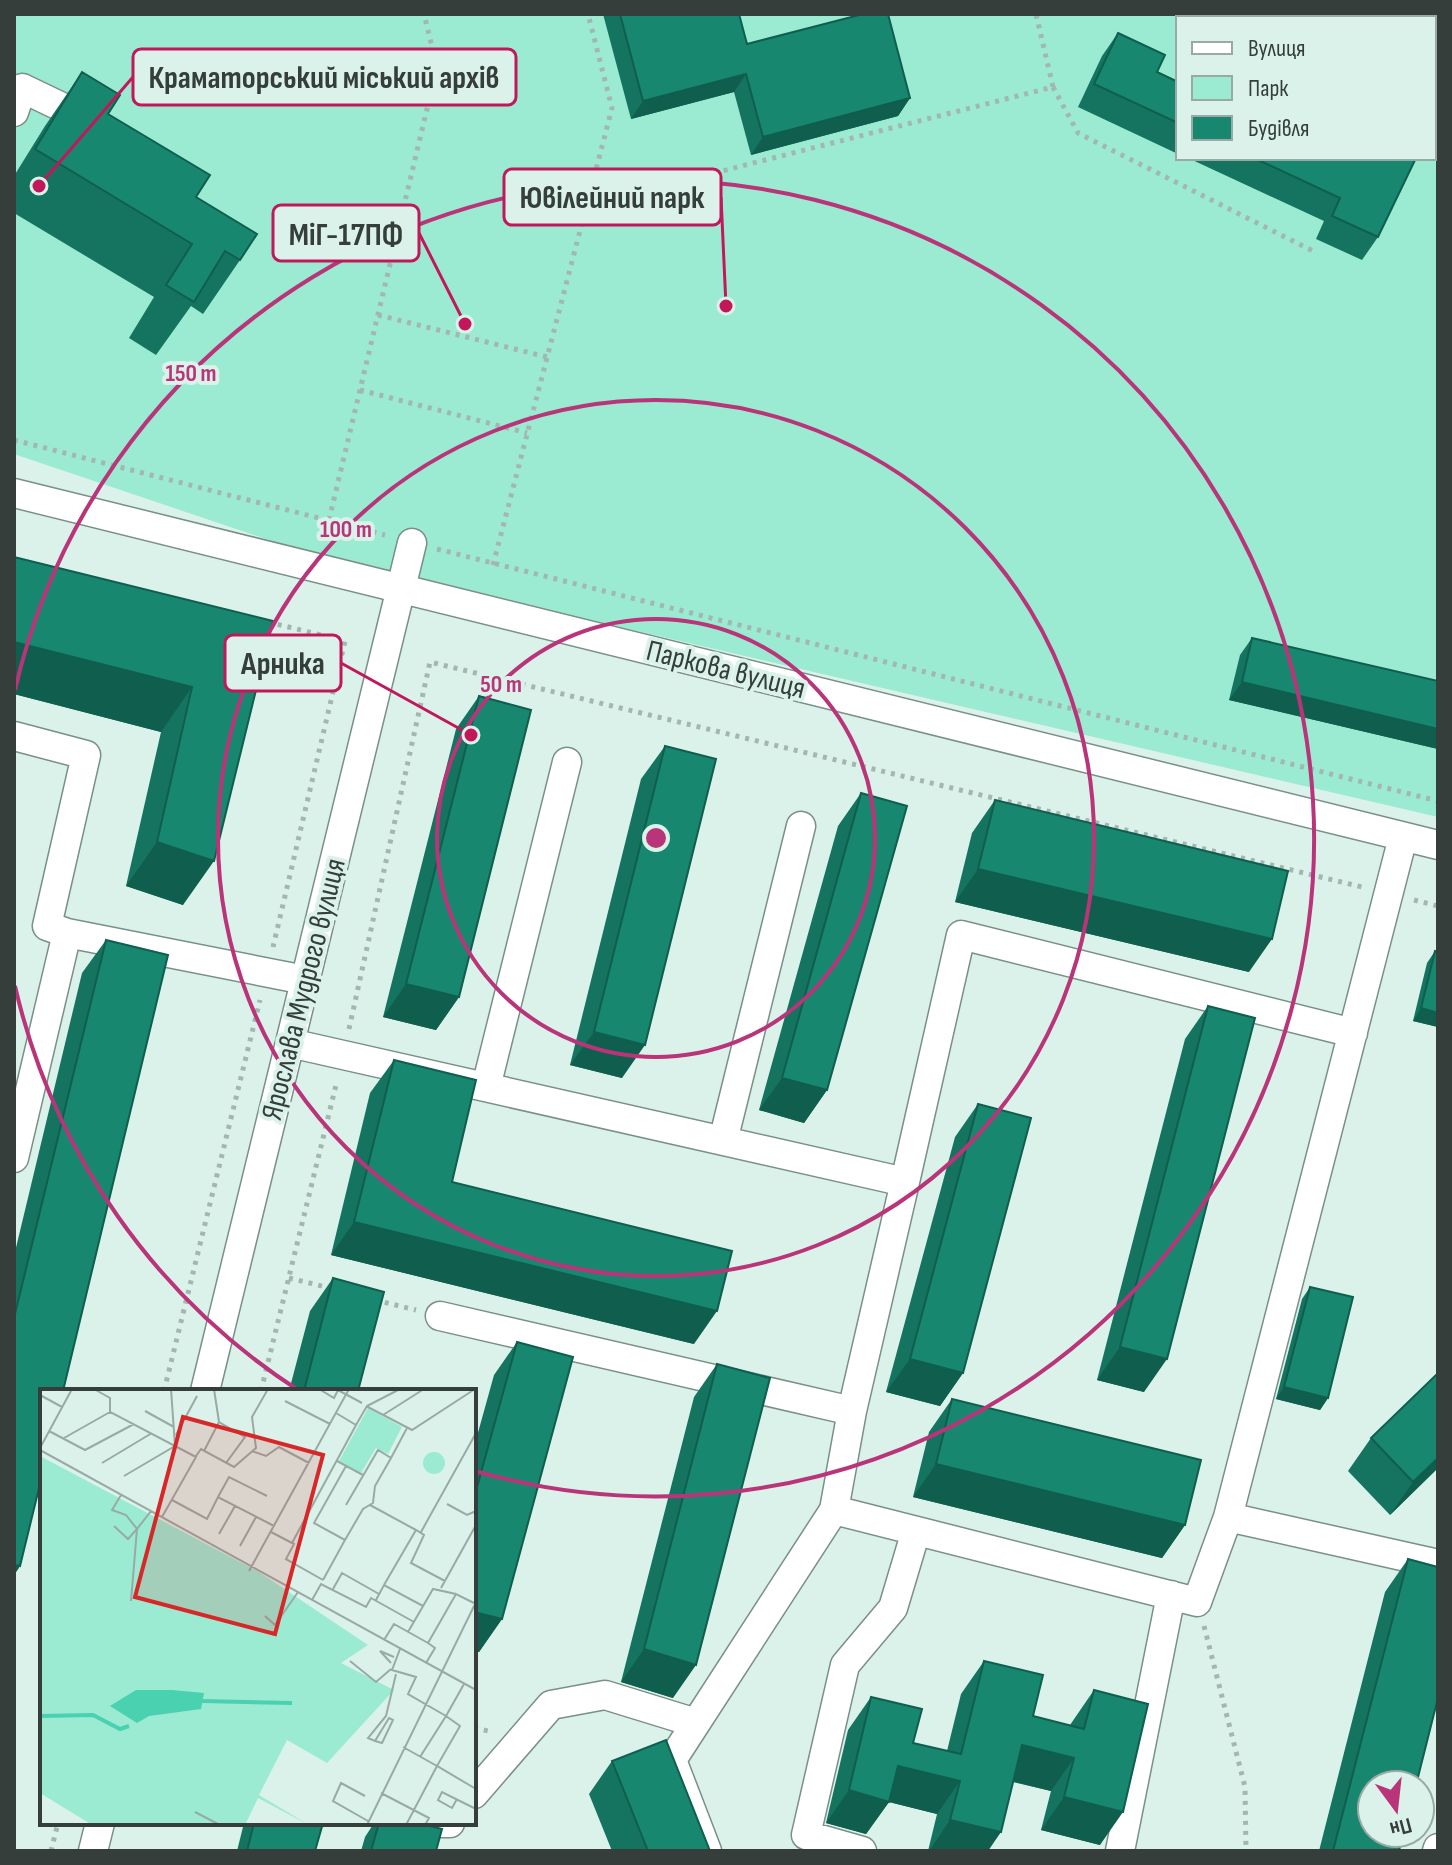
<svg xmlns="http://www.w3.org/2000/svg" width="1452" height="1865" font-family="'Sofia Sans Condensed',sans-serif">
<rect width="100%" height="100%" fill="#dbf2ea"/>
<path fill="#9bebd3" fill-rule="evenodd" d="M 14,14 L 1438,14 L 1438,817 L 319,557 L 14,454 ZM 1178,18 L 1434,18 L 1434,158 L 1178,158 Z"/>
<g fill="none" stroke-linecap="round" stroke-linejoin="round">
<defs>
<path id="minor" d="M 14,112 L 22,88 L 93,122
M 14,493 L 1438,845
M 14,736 L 86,755 L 47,926 L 67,933 L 305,980
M 1403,837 L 1228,1517 L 1438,1564
M 290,1043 L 905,1182 L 961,935 L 1353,1033
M 486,1087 L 567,762
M 723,1141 L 801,826
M 14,1158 L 67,933
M 440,1316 L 852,1411 L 905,1182
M 205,1391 L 412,543
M 834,1510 L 852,1411
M 474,1794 L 551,1705 L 605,1695 L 696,1723
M 441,1823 L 450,1823
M 93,1851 L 100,1823
M 707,1851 L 672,1760 L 834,1510 L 1197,1602 L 1228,1517
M 862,1851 L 806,1835 L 845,1665 L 893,1608 L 916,1531
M 1120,1851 L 1171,1595
M 1437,1851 L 1438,1848"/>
</defs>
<use href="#minor" stroke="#7a8f88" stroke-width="31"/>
<path stroke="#a4b6b0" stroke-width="5" stroke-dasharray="4 6" stroke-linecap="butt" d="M 1053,87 L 1078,133 L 1317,253
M 588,205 L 1053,87 L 1036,14
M 378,315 L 547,357
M 360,390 L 527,433
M 14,440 L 385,535
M 329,520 L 437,67 L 424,14
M 437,549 L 1438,801
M 493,565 L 612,108 L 588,14
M 268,622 L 345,641 L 273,947
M 1414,900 L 1438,906
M 349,1029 L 430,662 L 1362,887
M 289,1278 L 330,1288
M 375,1300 L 416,1310
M 164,1391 L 260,1000
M 261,1391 L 337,1081
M 1204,1626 L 1245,1787 L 1246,1851
M 474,1728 L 493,1732
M 51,1851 L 58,1823"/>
<use href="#minor" stroke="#fff" stroke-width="28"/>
</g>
<path fill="#14745f" d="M 603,14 L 739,14 L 747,44 L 910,98 L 898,116 L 751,155 L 734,92 L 631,119 Z
M 1118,33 L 1157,72 L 1178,82 L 1178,154 L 1078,107 L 1102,56 Z
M 82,72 L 108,114 L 196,197 L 240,260 L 203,314 L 191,306 L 156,355 L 129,338 L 154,297 L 14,213 L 14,176 L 45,126 Z
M 1188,158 L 1416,158 L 1378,237 L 1362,260 L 1316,239 L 1324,221 Z
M 14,557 L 273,621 L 183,905 L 126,886 L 161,732 L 14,694 Z
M 1252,638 L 1438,681 L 1438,749 L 1229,700 L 1240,655 Z
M 479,696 L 459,997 L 436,1030 L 383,1017 L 456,729 Z
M 665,746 L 622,1078 L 570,1065 L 641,779 Z
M 861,793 L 827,1090 L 804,1123 L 759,1110 L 838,826 Z
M 995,800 L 1249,972 L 955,902 L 972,833 Z
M 106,940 L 20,1566 L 14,1575 L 14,1256 L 82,973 Z
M 1435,951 L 1438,1027 L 1413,1021 L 1427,963 Z
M 1208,1006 L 1144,1392 L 1097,1380 L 1185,1039 Z
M 394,1060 L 452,1182 L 694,1344 L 331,1255 L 370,1093 Z
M 978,1104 L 963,1373 L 940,1406 L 886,1392 L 955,1137 Z
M 333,1278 L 358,1391 L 289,1391 L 310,1311 Z
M 1310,1287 L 1328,1398 L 1320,1410 L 1276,1399 L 1302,1299 Z
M 517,1342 L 502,1619 L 479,1652 L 474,1651 L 474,1447 L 494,1375 Z
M 717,1364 L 673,1698 L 621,1682 L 694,1397 Z
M 952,1399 L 1185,1525 L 1162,1558 L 913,1497 L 929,1432 Z
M 1371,1438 L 1438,1468 L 1390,1515 L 1348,1471 Z
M 1408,1559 L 1399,1851 L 1319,1851 L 1385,1592 Z
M 984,1661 L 1033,1716 L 1070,1725 L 1094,1690 L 1100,1845 L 1041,1830 L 1051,1791 L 1013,1782 L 988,1851 L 928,1851 L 937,1814 L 889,1802 L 866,1834 L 826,1823 L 848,1730 L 871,1697 L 913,1743 L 947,1751 L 961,1694 Z
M 612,1761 L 710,1851 L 612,1851 L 589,1794 Z
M 244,1823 L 323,1823 L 315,1851 L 237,1851 Z
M 374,1823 L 418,1823 L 436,1851 L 361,1851 L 365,1837 Z"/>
<path fill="#105e4e" d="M 746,74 L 734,92 L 631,119 L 643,101 Z
M 910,98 L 898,116 L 751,155 L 763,137 Z
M 14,642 L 192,687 L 161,732 L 14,694 Z
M 1242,682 L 1438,729 L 1438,749 L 1229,700 Z
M 157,842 L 214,861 L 183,905 L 126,886 Z
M 978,869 L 1272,939 L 1249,972 L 955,902 Z
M 406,984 L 459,997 L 436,1030 L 383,1017 Z
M 1421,1008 L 1438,1013 L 1438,1027 L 1413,1021 Z
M 594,1032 L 645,1045 L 622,1078 L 570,1065 Z
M 782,1078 L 827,1090 L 804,1123 L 759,1110 Z
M 354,1222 L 717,1311 L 694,1344 L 331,1255 Z
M 1120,1347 L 1167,1359 L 1144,1392 L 1097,1380 Z
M 910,1359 L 963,1373 L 940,1406 L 886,1392 Z
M 1284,1387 L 1328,1398 L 1320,1410 L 1276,1399 Z
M 1438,1458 L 1438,1468 L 1390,1515 L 1413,1482 Z
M 936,1464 L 1185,1525 L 1162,1558 L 913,1497 Z
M 14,1565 L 20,1566 L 14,1575 Z
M 474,1612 L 502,1619 L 479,1652 L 474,1651 Z
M 644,1649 L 696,1665 L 673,1698 L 621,1682 Z
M 1022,1745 L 1074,1758 L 1051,1791 L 999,1778 Z
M 898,1766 L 960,1781 L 937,1814 L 889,1802 L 866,1834 L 826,1823 L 849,1790 Z
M 1064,1797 L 1123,1812 L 1100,1845 L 1041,1830 Z
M 950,1820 L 1001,1832 L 988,1851 L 929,1851 Z"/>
<path fill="#17876f" stroke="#105e4e" stroke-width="2" d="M 620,14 L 739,14 L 747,44 L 863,14 L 888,14 L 910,98 L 763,137 L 746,74 L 643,101 Z
M 1118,33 L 1165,55 L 1157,72 L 1178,82 L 1178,123 L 1094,84 Z
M 82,72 L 120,95 L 108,114 L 210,175 L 196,197 L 257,234 L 240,260 L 225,251 L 194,302 L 166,285 L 192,244 L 35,149 Z
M 1254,158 L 1342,158 L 1346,159 L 1346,158 L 1416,158 L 1378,237 L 1332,216 L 1340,198 Z
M 14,557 L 273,621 L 214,861 L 157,842 L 192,687 L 14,642 Z
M 1252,638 L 1438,681 L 1438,729 L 1242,682 Z
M 479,696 L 531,710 L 459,997 L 406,984 Z
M 665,746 L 716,759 L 645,1045 L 594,1032 Z
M 861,793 L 907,806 L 827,1090 L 782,1078 Z
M 995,800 L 1288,871 L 1272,939 L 978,869 Z
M 106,940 L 168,955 L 63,1391 L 42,1391 L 42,1476 L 20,1566 L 14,1565 L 14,1318 Z
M 1435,951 L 1438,952 L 1438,1013 L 1421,1008 Z
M 1208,1006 L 1255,1018 L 1167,1359 L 1120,1347 Z
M 394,1060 L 476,1080 L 452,1182 L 732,1251 L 717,1311 L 354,1222 Z
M 978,1104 L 1031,1118 L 963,1373 L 910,1359 Z
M 333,1278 L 384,1292 L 358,1391 L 304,1391 Z
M 1310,1287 L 1353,1297 L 1328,1398 L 1284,1387 Z
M 517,1342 L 573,1357 L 502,1619 L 474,1612 L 474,1498 Z
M 717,1364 L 770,1378 L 696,1665 L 644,1649 Z
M 1438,1373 L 1438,1458 L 1413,1482 L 1371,1438 Z
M 952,1399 L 1201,1460 L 1185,1525 L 936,1464 Z
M 1408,1559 L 1438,1567 L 1438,1698 L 1416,1785 L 1372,1785 L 1372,1833 L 1403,1833 L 1399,1851 L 1333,1851 Z
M 984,1661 L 1043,1675 L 1033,1716 L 1084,1729 L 1094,1690 L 1148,1704 L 1123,1812 L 1064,1797 L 1074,1758 L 1022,1745 L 1001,1832 L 950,1820 L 960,1781 L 898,1766 L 889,1802 L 849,1790 L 871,1697 L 922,1709 L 913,1743 L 961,1754 Z
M 666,1740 L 710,1851 L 648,1851 L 612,1761 Z
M 254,1823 L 323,1823 L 315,1851 L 247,1851 Z
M 379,1823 L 418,1823 L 442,1829 L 436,1851 L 371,1851 Z"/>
<g fill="none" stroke="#b93478" stroke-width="4">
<circle cx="656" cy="838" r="219"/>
<circle cx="656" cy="838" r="438"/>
<path d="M298 1390A658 658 0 0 1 15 986M15 690A658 658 0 1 1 475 1471"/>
</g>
<g text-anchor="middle" stroke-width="8" stroke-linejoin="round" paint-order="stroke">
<g font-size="30" fill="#353e3b" stroke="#dbf2ea">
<text transform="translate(726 669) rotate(14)" y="10">Паркова вулиця</text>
<text transform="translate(303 989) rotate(-76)" y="10">Ярослава Мудрого вулиця</text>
</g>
</g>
<g transform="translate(40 1389)">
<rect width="436" height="436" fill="#dbf2ea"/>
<path d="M 328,19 L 362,38 L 348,65 L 336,59 L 321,84 L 299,72 ZM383 74a11 11 0 1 1 22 0a11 11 0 1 1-22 0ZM 0,67 L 219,183 L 328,256 L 301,274 L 354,301 L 287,374 L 247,351 L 219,406 L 269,436 L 218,409 L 205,436 L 52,436 L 0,404 Z" fill="#9bebd3"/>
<path d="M 96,301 L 132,301 L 164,304 L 161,320 L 109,327 L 97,334 L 70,317 Z" fill="#49d1b0"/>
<path fill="none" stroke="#49d1b0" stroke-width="4" d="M 162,312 L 252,314M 0,327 L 53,326 L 80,340 L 89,337"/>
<path fill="none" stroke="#99aaa4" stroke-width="2" d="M 54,0 L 70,9 L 70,23 L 156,68 L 122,128M 174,0 L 179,33 L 205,48 L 186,74M 279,0 L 294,9 L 298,1M 296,0 L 322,14M 0,6 L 22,18M 245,12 L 290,35M 326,17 L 372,41 L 435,0M 105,22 L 134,38M 343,26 L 384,0M 316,36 L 327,17 L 360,0M 9,42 L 45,61 L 94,35M 136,46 L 157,7M 24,49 L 70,23M 0,59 L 32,0M 0,61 L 436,301M 164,62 L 179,33M 212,62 L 226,67 L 239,58 L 269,74M 156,67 L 161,60 L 194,78 L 216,59 L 212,28 L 228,0M 351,69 L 367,39M 297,72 L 323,86M 62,74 L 112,44M 84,87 L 135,57 L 131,0M 178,108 L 189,88 L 227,107M 132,111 L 167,130 L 178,108 L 234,137M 407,115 L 427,126 L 436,122M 330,116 L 376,141M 74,137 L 88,150 L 97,140 L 86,126 L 72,121 L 81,106M 231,143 L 254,155 L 246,170 L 283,191M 381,143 L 436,44M 179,145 L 195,117M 305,151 L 323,120 L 333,114 L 335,97 L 351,69 L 338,61 L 306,116M 252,154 L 316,36 L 296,24M 200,157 L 216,128M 209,182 L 309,0M 283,191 L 305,151 L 274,134 L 306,77M 344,196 L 376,141 L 384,146 L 371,174 L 405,192M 401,199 L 436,136M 293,200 L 302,184 L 339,205M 272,211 L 281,195 L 326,218 L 331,209 L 374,233M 336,211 L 344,196 L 383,217M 91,212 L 97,140 L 111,122M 225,227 L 235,236 L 258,203M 368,243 L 393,200 L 416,205M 344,251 L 354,235 L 388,254M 360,260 L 352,281 L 376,288 L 368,305 L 406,327 L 380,368M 310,272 L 336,293 L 351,280M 351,274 L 340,262 L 354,268M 386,274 L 395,259 L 388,254 L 416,205 L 436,215M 335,352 L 342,354 L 353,331 L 349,329 L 335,352 L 328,349 L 346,327 L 356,285M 363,358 L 397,377 L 420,337 L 406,327 L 424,295M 341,404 L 389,429 L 385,436M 325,407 L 301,394 L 293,412 L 328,432M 417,410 L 412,419 L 398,411 L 402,403 L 436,420M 155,423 L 180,436M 327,436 L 436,213M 366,436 L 397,377 L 436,400"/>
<path fill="#d62828" fill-opacity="0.15" stroke="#d62828" stroke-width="4" d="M 143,28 L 283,66 L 235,245 L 95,208 Z"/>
<rect width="436" height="436" fill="none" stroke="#353e3b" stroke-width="4"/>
</g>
<circle cx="656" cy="838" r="12" fill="#b93478" stroke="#dbf2ea" stroke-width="4"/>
<g font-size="24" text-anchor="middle" font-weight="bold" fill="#b93478" stroke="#dbf2ea" stroke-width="8" stroke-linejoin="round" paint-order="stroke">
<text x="191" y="381">150 m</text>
<text x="346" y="537">100 m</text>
<text x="501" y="692">50 m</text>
</g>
<path fill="none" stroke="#c2185b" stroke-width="3" d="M39 186L133 77M726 306L721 197M465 324L419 233M471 735L341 663"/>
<g fill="#c2185b" stroke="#dbf2ea" stroke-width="3">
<circle cx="39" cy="186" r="8"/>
<circle cx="726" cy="306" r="8"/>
<circle cx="465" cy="324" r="8"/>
<circle cx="471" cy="735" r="8"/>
</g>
<g fill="#dbf2ea" stroke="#c2185b" stroke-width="3">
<rect x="133" y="49" width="383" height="56" rx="8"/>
<rect x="504" y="169" width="217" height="56" rx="8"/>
<rect x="273" y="205" width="146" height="56" rx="8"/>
<rect x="225" y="635" width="116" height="56" rx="8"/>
</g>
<g font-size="32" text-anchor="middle" font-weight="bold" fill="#353e3b">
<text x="324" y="88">Краматорський міський архів</text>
<text x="612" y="208">Ювілейний парк</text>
<text x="346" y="245">МіГ-17ПФ</text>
<text x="283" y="674">Арника</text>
</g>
<rect width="1452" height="1865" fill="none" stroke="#353e3b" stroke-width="32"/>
<rect x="1176" y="16" width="260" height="144" fill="#dbf2ea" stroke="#99aaa4" stroke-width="2"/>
<rect x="1192" y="42" width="40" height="12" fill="#ffffff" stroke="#99aaa4" stroke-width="2"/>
<text x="1248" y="56" font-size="24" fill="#353e3b">Вулиця</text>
<rect x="1192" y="76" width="40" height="24" fill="#9bebd3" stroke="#99aaa4" stroke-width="2"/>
<text x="1248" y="96" font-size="24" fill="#353e3b">Парк</text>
<rect x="1192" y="116" width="40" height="24" fill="#17876f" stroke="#99aaa4" stroke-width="2"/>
<text x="1248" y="136" font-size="24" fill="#353e3b">Будівля</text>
<g transform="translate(1396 1809) rotate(165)"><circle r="38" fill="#dbf2ea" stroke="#99aaa4" stroke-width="2"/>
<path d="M0-6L14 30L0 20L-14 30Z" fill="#b93478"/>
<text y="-12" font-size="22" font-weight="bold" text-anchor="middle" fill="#353e3b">Пн</text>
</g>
</svg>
